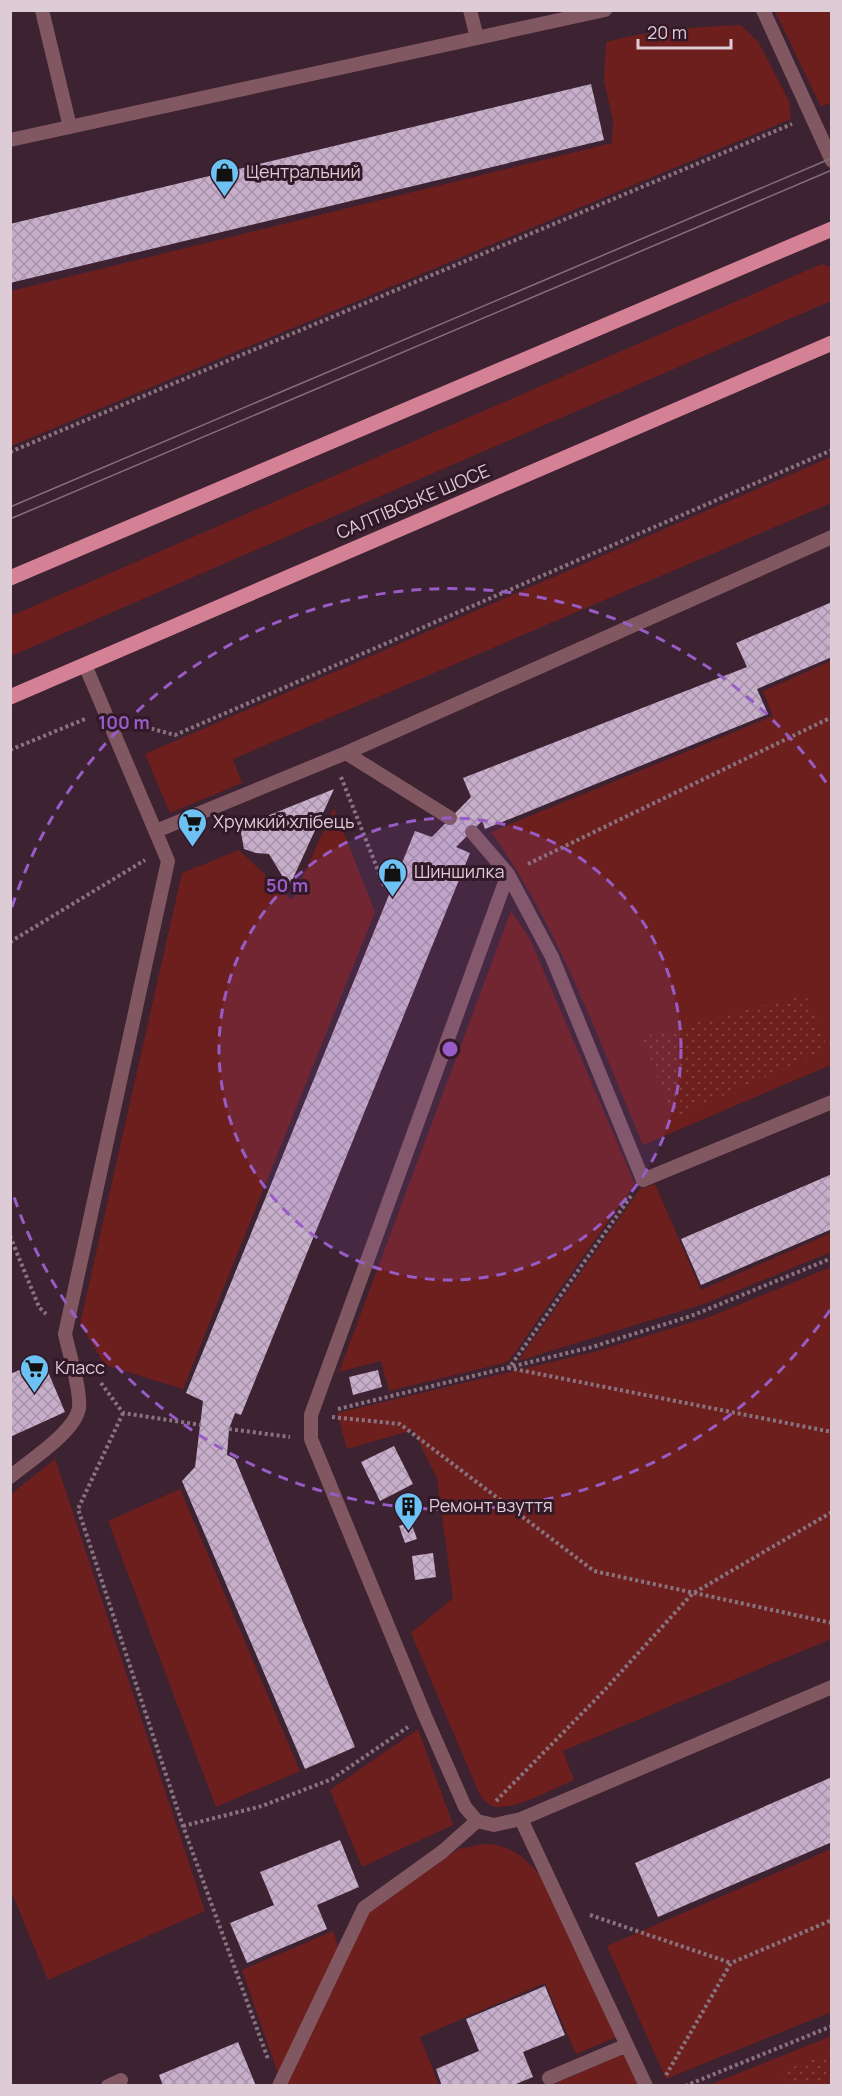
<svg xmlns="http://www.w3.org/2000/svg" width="842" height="2096" font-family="Manrope,sans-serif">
<defs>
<pattern id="park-dots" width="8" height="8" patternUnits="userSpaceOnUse" patternTransform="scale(1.5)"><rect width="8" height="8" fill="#6d1f1d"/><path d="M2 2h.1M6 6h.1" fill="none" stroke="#813e3d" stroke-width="1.8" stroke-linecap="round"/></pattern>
<pattern id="building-cross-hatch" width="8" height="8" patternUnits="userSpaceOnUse" patternTransform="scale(1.5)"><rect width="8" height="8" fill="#c7afcb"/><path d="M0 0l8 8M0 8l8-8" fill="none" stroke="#a692a8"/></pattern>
</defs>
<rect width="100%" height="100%" fill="#3d2232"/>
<path fill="#6d1f1d" d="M 775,11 L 831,11 L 831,102 L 821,107 Z
M 741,25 L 759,43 L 789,101 L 791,119 L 11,446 L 11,291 L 612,143 L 613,120 L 604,81 L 606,42 C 650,30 695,27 741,25 Z
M 822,264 L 831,267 L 831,301 L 11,656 L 11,616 Z
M 831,457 L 831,503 L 233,759 L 242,783 L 170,813 L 145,754 Z
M 831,661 L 831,1065 L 643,1145 C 599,1041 557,923 491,832 L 773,716 L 763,691 Z
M 334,808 L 375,912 L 183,1389 L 105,1365 L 80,1324 L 182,873 L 239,850 L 292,900 Z
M 511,911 L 530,939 L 635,1184 L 508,1362 L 389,1391 L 381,1361 L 339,1372 Z
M 655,1184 L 701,1290 L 831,1233 L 831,1252 L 707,1303 L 518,1361 L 640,1189 Z
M 831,1267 L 831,1639 L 563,1751 L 574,1780 C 555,1788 512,1812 493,1806 C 486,1804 483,1799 479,1793 L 411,1633 L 453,1598 L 437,1478 L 413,1430 L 347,1449 L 337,1413 L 594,1352 L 709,1317 Z
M 55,1459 L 205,1911 L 48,1980 L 11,1891 L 10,1495 Z
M 180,1489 L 300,1771 L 216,1807 L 108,1521 Z
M 418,1729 L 453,1825 L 362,1867 L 330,1790 Z
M 484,1844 C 513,1844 529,1861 546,1883 L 617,2037 L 576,2054 L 545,1983 L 420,2037 L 439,2085 L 286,2086 L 369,1913 L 458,1849 Z
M 831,1849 L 831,2012 L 666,2079 L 607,1946 Z
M 333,1931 L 339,1949 L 279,2076 L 242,1970 Z
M 831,2036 L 831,2085 L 709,2085 Z
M 625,2053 L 636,2079 L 637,2086 L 550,2086 Z"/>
<path fill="url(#park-dots)" d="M 806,995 L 828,1049 L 673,1118 L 642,1037 Z
M 831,2052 L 831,2085 L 786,2085 L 781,2072 Z"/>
<path fill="url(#building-cross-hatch)" d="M 591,84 L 604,140 L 10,283 L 10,224 Z
M 832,602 L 832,657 L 757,689 L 768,714 L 485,829 L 482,821 L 456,847 L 470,853 L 241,1415 L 235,1413 L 229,1429 L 227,1455 L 235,1459 L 355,1747 L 305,1769 L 182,1481 L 195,1467 L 203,1401 L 186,1393 L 415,831 L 432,837 L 471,797 L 463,778 L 747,667 L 736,643 Z
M 334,789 L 289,887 L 269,854 L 256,853 L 244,849 L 240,827 Z
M 832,1174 L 832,1229 L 701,1285 L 681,1239 Z
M 43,1360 L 65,1412 L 10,1437 L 10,1374 Z
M 378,1370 L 382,1387 L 353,1395 L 349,1377 Z
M 394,1446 L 413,1484 L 380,1501 L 361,1462 Z
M 411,1522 L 417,1539 L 405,1543 L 399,1526 Z
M 433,1553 L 436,1577 L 415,1580 L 412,1556 Z
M 832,1777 L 832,1842 L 658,1917 L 635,1863 Z
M 340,1840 L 359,1887 L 317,1905 L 327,1929 L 247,1963 L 230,1923 L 274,1905 L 260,1872 Z
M 545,1986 L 565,2035 L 523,2052 L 533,2077 L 511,2086 L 442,2086 L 436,2069 L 479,2051 L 466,2019 Z
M 238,2042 L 256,2086 L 163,2086 L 159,2075 Z"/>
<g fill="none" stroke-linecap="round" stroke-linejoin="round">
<path stroke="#89737f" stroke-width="4" stroke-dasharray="3 3" stroke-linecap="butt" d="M 10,452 L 792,124
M 134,724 L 175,735 L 832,450
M 10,750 L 85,719
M 341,777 L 385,888
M 528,864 L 832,717
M 10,942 L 145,860
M 631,1196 L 509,1368 L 832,1432
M 10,1236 L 39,1307 L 46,1314
M 101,1383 L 123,1413 L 201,1425
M 338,1409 L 592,1347 L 691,1316 L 832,1258
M 123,1413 L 78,1509 L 183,1826 L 268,2059
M 332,1417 L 400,1424 L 594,1571 L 832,1623
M 229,1429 L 290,1437
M 496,1801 L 601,1694 L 692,1594 L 832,1512
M 183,1826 L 262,1806 L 332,1779 L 408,1727
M 590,1915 L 731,1963
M 666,2075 L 731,1963 L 832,1920
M 685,2086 L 832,2026"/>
<path stroke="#815861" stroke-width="14" d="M 42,10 L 70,127
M 470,10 L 477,38
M 763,10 L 832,161
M 10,140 L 605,10
M 346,753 L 832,537
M 156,831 L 346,753 L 450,818
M 472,832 L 508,874 L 311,1415 L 311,1439 L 425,1716 L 465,1807 L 477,1821 L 494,1825 L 521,1819
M 508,874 L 552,957 L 643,1180 L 832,1102
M 10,1477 C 29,1461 75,1432 79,1408 C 81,1390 69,1353 65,1334 L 168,861 L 85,665
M 549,2078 L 627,2045
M 108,2086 L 121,2080
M 279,2086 L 364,1908 L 442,1852 L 477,1821
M 646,2086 L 521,1819 L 832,1687"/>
<path stroke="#d48195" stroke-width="15" d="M 10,578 L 832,229
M 10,697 L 832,343"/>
<path stroke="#856f7c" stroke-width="1.5" d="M 10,507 L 832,158
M 10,519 L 832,170"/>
</g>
<circle cx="450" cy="1049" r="231" fill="#985cc6" fill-opacity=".12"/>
<g fill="none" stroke="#985cc6" stroke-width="3" stroke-dasharray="10 8">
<circle cx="450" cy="1049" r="231"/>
<path d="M830 1310A461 461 0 0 1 12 1191M12 907A461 461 0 0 1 830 788"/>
</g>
<defs>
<symbol id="shop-pin" viewBox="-11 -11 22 30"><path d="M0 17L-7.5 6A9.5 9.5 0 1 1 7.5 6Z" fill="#6dc2f3" stroke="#321928"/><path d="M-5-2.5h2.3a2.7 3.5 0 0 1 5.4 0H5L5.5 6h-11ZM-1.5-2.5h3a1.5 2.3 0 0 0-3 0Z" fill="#111"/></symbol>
<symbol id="supermarket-pin" viewBox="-11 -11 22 30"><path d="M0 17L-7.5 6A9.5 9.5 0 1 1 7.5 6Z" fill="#6dc2f3" stroke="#321928"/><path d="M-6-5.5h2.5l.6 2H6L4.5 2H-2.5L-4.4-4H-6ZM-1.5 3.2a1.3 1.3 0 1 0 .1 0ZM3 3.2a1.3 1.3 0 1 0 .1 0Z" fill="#111"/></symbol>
<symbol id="building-pin" viewBox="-11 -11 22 30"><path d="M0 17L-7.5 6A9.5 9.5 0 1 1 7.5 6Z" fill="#6dc2f3" stroke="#321928"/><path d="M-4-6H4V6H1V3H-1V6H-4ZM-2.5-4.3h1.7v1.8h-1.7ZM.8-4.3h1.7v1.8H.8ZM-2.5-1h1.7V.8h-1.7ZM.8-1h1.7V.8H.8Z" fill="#111"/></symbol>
</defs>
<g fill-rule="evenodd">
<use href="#shop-pin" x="208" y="156" width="33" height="45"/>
<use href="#supermarket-pin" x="176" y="806" width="33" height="45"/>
<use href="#shop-pin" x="376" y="856" width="33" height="45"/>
<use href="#supermarket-pin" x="18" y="1352" width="33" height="45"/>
<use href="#building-pin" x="392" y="1490" width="33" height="45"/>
</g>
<g text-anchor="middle" stroke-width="6" stroke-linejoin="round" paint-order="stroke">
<g font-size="18" fill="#ddccd5" stroke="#321928" text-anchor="start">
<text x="246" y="178">Центральний</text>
<text x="213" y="828">Хрумкий хлібець</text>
<text x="414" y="878">Шиншилка</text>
<text x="55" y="1374">Класс</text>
<text x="429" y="1512">Ремонт взуття</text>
</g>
<g font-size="18" fill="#ddccd5" stroke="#321928">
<text transform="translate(413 502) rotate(-23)" y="6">САЛТІВСЬКЕ ШОСЕ</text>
</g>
</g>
<circle cx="450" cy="1049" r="9" fill="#985cc6" stroke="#321928" stroke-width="3"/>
<g font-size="18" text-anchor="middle" font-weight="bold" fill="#985cc6" stroke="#321928" stroke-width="6" stroke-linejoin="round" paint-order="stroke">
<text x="124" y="729">100 m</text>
<text x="287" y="892">50 m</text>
</g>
<rect width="842" height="2096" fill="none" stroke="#ddccd5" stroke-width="24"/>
<path d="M638 39v9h93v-9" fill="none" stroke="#ddccd5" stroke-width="3"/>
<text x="647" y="39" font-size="18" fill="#ddccd5" stroke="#321928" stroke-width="4.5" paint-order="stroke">20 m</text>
</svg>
